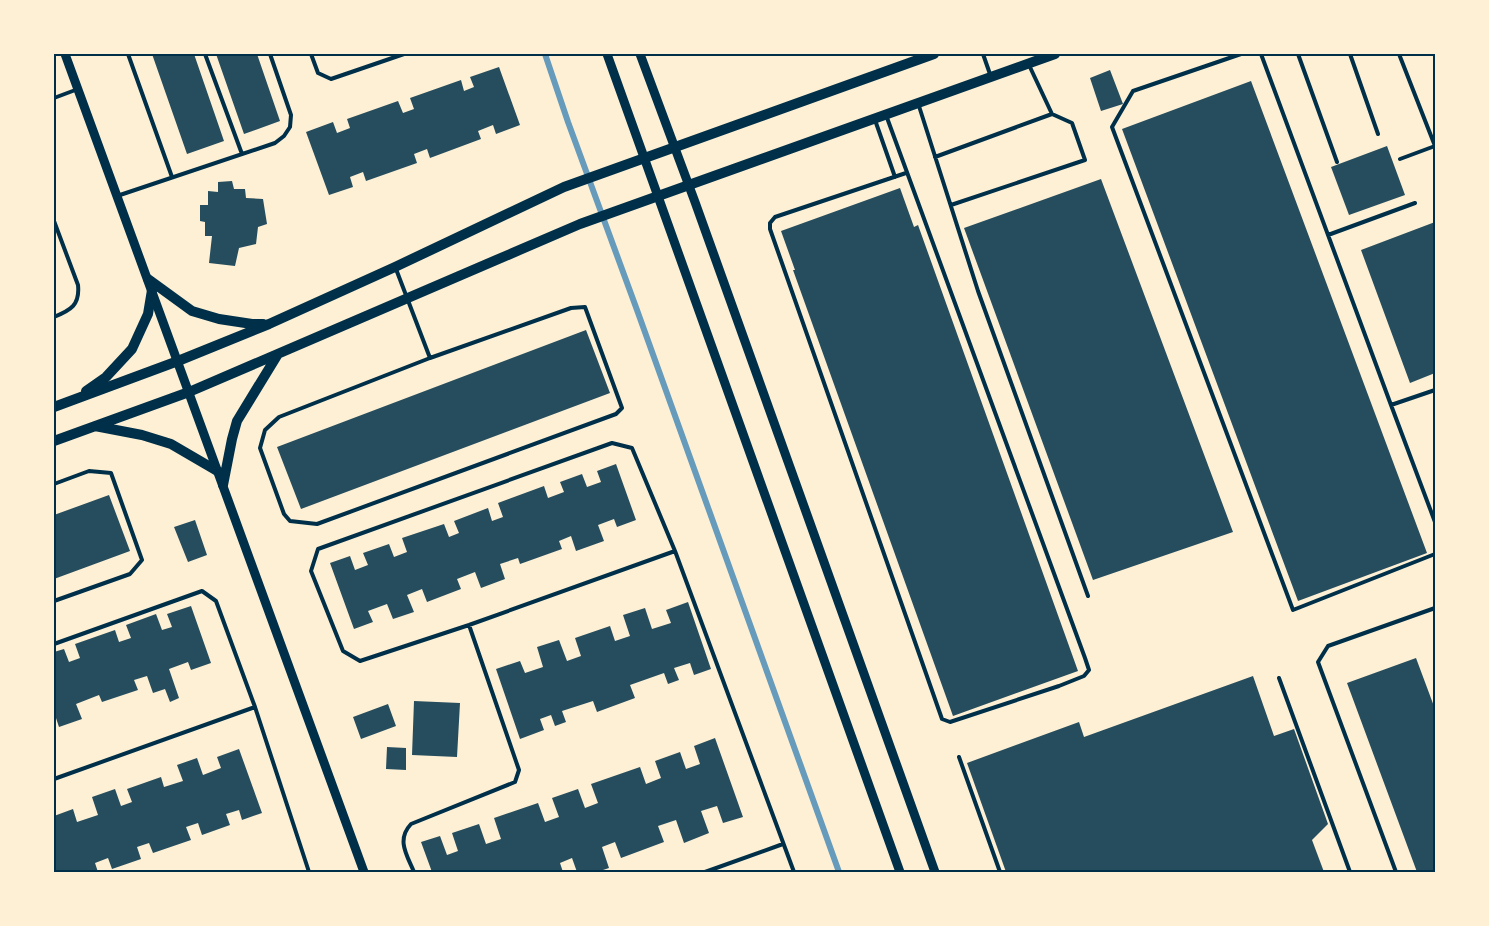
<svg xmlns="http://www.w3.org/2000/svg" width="1489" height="926" font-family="Montserrat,sans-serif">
<rect width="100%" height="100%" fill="#fdf0d5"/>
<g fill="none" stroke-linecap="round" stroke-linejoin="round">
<path stroke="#669bbc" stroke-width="6" d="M 545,54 L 568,122 L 637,310 L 839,872"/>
</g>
<path fill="#264d5e" d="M 152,54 L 194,54 L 224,141 L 187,154 Z
M 216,54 L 257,54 L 280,121 L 244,134 Z
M 499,67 L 520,125 L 496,134 L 493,125 L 478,131 L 481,139 L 430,158 L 427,149 L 414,154 L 417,163 L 366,181 L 363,172 L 350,177 L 353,187 L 329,195 L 306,132 L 333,122 L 337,133 L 350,128 L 347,119 L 398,101 L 403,113 L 414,109 L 410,98 L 461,80 L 464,91 L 474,87 L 470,77 Z
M 1110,70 L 1123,104 L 1101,111 L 1090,78 Z
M 1251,81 L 1427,553 L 1298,601 L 1122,129 Z
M 1387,146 L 1405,195 L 1349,215 L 1331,167 Z
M 1101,179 L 1233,532 L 1093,580 L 964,228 Z
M 232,181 L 234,189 L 245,189 L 246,198 L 263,199 L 267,224 L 258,227 L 256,244 L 239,248 L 235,266 L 209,263 L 212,236 L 205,236 L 205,222 L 200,221 L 200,205 L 208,205 L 208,191 L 218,192 L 218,182 Z
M 900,188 L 914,227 L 918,225 L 1078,671 L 953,716 L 793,270 L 795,270 L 781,231 Z
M 1435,222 L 1435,373 L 1410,383 L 1361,250 Z
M 586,330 L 610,393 L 301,509 L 277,447 Z
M 616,464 L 636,520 L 617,527 L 614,519 L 598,525 L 604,541 L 576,551 L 571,536 L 559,541 L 562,549 L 520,564 L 518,558 L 500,564 L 505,579 L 481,588 L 475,572 L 457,579 L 461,589 L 427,602 L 422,589 L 407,595 L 414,612 L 393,619 L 387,604 L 368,611 L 373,622 L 354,629 L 330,563 L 350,556 L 355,570 L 368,565 L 363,553 L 389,544 L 394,557 L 407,552 L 402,538 L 444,524 L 449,537 L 459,533 L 454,521 L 488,508 L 492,521 L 503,517 L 498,503 L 544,486 L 548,498 L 564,492 L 560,482 L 582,474 L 587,487 L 601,482 L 597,471 Z
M 109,495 L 130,551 L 54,579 L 54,515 Z
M 195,520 L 207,555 L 188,562 L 174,527 Z
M 688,602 L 711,669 L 694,675 L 690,663 L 674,668 L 679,680 L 668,684 L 664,673 L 630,685 L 635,698 L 597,712 L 593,701 L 562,711 L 566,722 L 555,726 L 551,715 L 540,719 L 544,730 L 520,739 L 496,669 L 520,661 L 525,673 L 543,667 L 537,647 L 559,640 L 567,661 L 581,656 L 575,638 L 610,626 L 615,641 L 630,636 L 623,615 L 645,608 L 652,629 L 671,623 L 666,610 Z
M 191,606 L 211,663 L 191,670 L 188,662 L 169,669 L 179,698 L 170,702 L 165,689 L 153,693 L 147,676 L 134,680 L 138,690 L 102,702 L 99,695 L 76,704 L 82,719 L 59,727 L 54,712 L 54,652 L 64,649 L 69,662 L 80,658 L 75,644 L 115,630 L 119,642 L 131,638 L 126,625 L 156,614 L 162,630 L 172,627 L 167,614 Z
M 1416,658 L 1435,709 L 1435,872 L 1417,872 L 1347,683 Z
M 1253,676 L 1274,736 L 1294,729 L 1328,824 L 1312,840 L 1324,872 L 1006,872 L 967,763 L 1079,722 L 1084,737 Z
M 414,701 L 460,703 L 457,757 L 412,755 Z
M 388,704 L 396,726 L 361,739 L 353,717 Z
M 715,738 L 743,817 L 723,823 L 717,806 L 701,811 L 709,833 L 684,843 L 676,820 L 658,826 L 664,842 L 621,858 L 615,842 L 602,847 L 609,868 L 597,872 L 577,872 L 572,858 L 560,863 L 563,872 L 432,872 L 421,842 L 440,836 L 447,855 L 458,851 L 452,833 L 479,824 L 486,844 L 501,839 L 494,818 L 538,803 L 545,822 L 559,817 L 552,798 L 578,789 L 585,808 L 598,803 L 591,784 L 640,767 L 646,784 L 661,778 L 655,761 L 680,752 L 686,769 L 700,764 L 694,746 Z
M 387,747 L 406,748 L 406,770 L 386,769 Z
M 239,749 L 262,813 L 242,820 L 239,810 L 226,814 L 230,825 L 202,835 L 198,823 L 186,827 L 191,840 L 153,853 L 149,843 L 137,847 L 141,859 L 112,869 L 108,858 L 95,863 L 98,872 L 54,872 L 54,816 L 73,809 L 77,822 L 98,815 L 92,797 L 115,789 L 121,806 L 132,802 L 127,789 L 161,777 L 164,787 L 183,781 L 177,765 L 197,758 L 203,775 L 221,768 L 217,757 Z"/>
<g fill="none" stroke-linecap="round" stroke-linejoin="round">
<path stroke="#003049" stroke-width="4" d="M 128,54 L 172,177
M 205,54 L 242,154
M 311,54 L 318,73 L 331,79 L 404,54
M 983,54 L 991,77
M 1241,54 L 1133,91 L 1112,127 L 1293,610 L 1435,554
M 1261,54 L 1391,405 L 1435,522
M 1298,54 L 1337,162
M 1350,54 L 1378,134
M 1399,54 L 1435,146
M 54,98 L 78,89
M 918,103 L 978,291 L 1088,596
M 886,115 L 1085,658 L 1089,670 L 1084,676 L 1059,686 L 950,722 L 942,719 L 770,229 L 770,223 L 775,217 L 906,173
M 875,120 L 895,177
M 935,157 L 1052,114
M 1400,159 L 1435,146
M 117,196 L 275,143 L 284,136 L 290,127 L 291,115 L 270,54
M 951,205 L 1085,160 L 1072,123 L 1052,114 L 1029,65
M 54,221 L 78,285 C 80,305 71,310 54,317
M 1328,235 L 1415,203
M 396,269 L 430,358
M 585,307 L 622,408 L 616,414 L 317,524 L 290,521 L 284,514 L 260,448 L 265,430 L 279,417 L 430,358 L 571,308 Z
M 1391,405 L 1435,390
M 54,484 L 89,471 L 111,473 L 142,560 L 130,574 L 54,601
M 675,551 L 469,625 L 360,661 L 343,651 L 311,571 L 318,549 L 612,443 L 632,448 L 675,551 L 794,872
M 54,644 L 202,591 L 216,601 L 255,707 L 309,872
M 1279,678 L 1350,872
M 959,757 L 1000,872
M 54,779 L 255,707
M 414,872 C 407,855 396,840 411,824 L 515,782 L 519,770 L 469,625
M 705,872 L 783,844
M 1396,872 L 1318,662 L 1328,646 L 1435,608"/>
<path stroke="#003049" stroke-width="9" d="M 65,54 L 364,872
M 607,54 L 900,872
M 640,54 L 695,202 L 935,872"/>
<path stroke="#003049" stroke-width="10" d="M 148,279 L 192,311 L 219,319 L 252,324 L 263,324
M 86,391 L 106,377 L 132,349 L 148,314 L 152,290
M 54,407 L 178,361 L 269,324 L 395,267 L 564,187 L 934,54
M 95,426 L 142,435 L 171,444 L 219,472
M 54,441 L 189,392 L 580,224 L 1055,54
M 223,485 L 232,439 L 237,421 L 278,354"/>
</g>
<rect width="1489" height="926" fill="none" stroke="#fdf0d5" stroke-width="110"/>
<rect x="55" y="55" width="1379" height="816" fill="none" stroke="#003049" stroke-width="2"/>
</svg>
